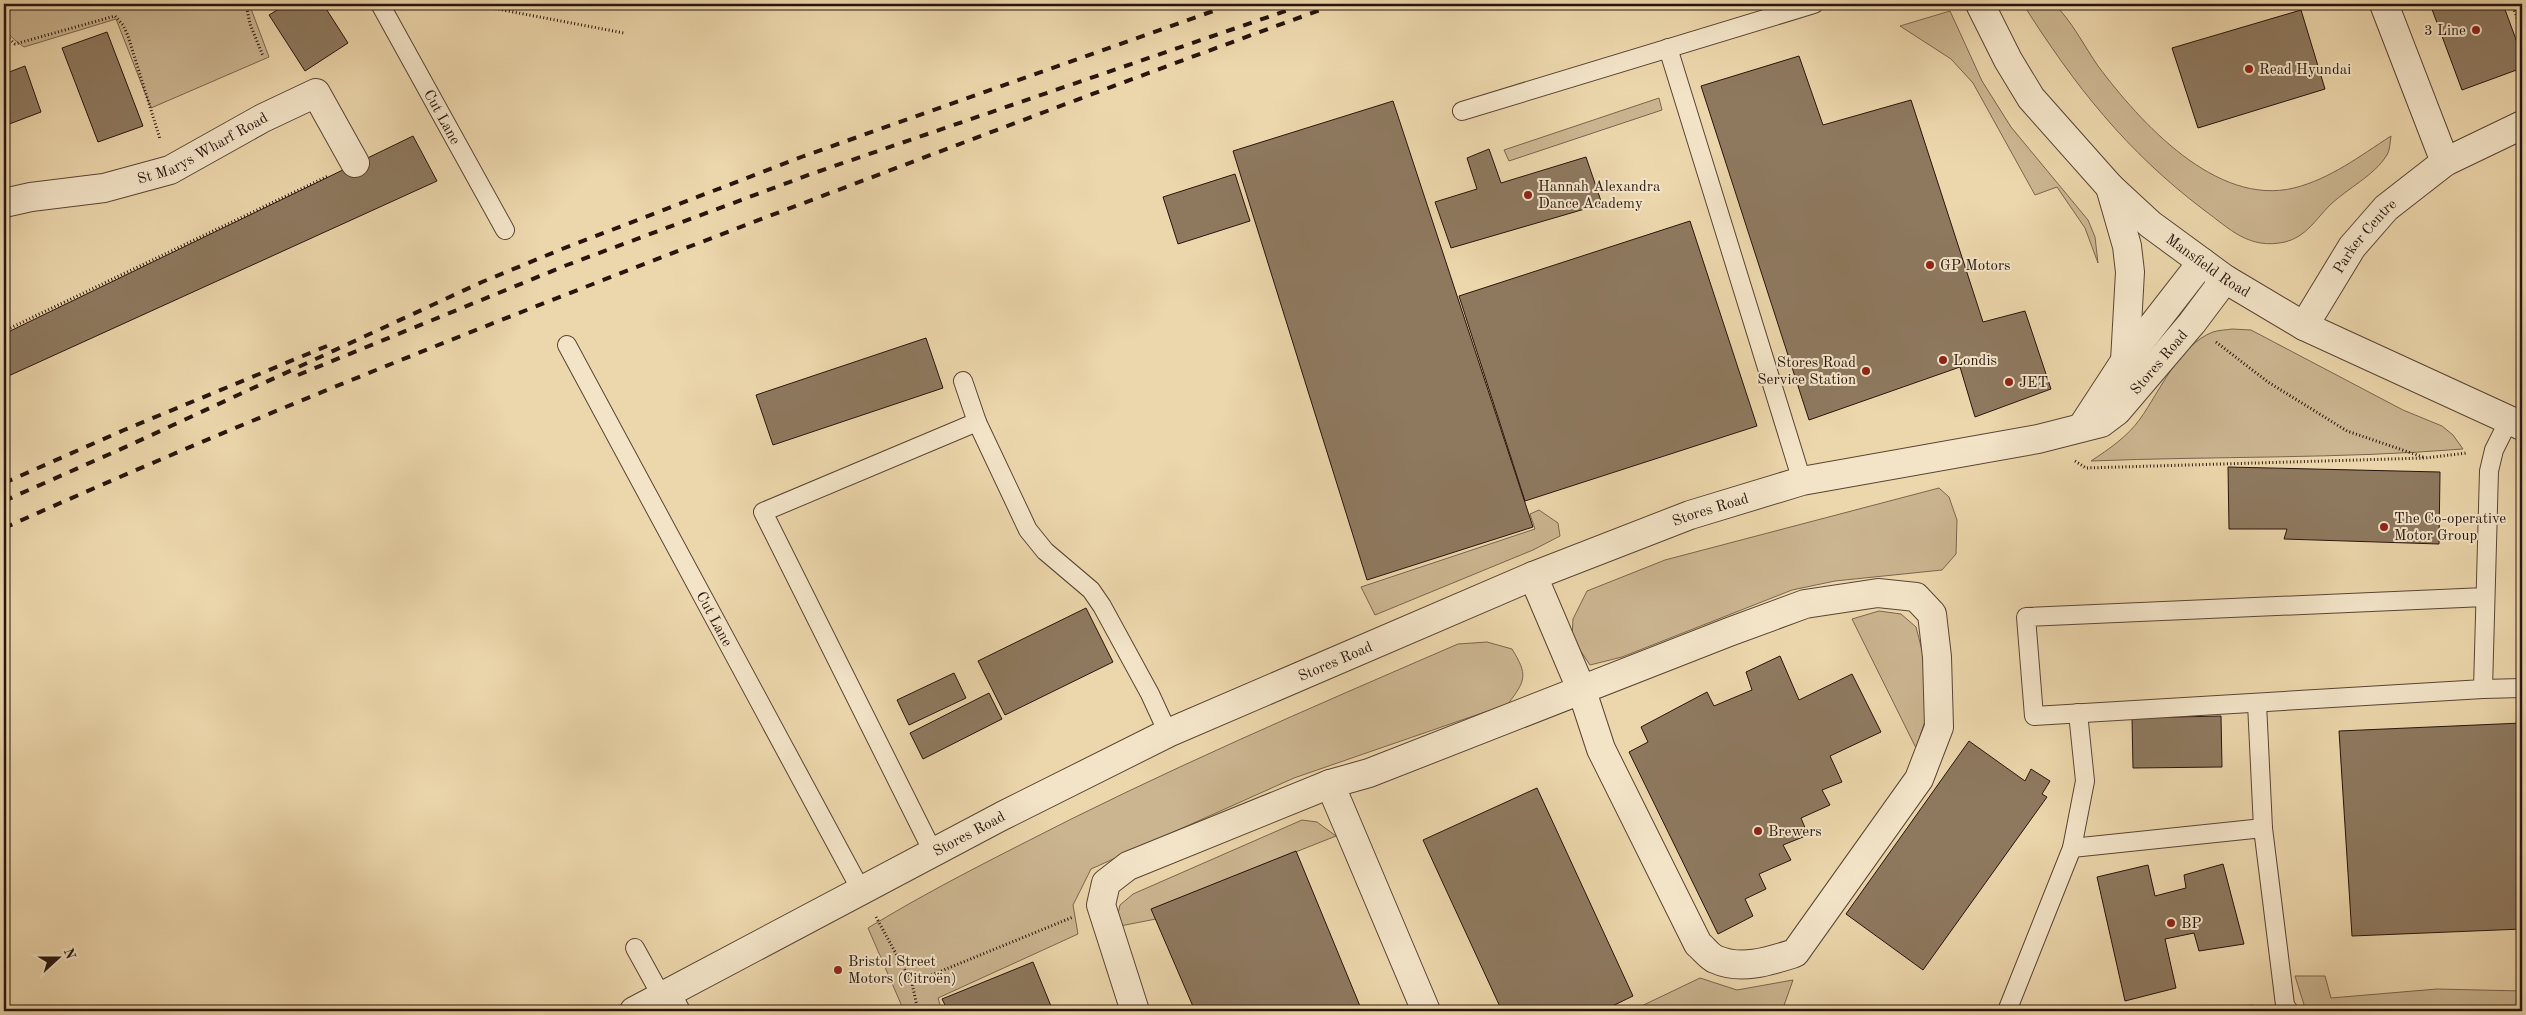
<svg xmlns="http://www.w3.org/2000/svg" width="2526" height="1015" font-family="'Old Standard TT',serif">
<rect width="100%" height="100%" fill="#ecd6ab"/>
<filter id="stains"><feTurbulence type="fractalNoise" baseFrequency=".004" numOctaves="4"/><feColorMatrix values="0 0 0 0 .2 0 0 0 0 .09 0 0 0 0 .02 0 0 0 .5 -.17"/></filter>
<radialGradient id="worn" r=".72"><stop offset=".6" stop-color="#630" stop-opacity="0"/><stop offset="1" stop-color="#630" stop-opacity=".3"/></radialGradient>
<path fill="#cbb590" stroke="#7a654e" d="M 4,4 L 253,4 L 250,6 L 269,57 L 151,108 L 116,19 L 24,47 C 4,33 4,28 4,4 Z
M 2023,4 L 2054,4 C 2072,21 2084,46 2098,66 C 2140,122 2216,207 2294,188 C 2330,179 2360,156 2391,136 C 2390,142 2390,150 2387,155 C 2375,175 2348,188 2330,205 C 2316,219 2306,237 2285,242 C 2249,250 2230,229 2204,210 C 2126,151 2075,86 2023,4 Z
M 1950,11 L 1982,81 L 2011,127 L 2088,220 L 2095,237 L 2098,263 L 2085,228 L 2057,187 L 2035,195 L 1973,83 L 1951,59 L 1900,26 Z
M 1659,98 L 1662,110 L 1509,161 L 1504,150 Z
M 2232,329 L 2251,330 L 2403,410 L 2442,426 L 2453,435 L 2463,449 C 2339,459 2215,456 2091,461 C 2109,449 2127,437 2140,419 C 2160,391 2179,345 2213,332 C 2219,330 2226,330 2232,329 Z
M 1939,488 L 1949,497 L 1957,520 L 1956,554 L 1942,570 L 1835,581 L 1792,590 L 1622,657 L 1590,665 L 1572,638 L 1573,619 L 1587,591 L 1665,560 Z
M 1539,510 L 1558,523 L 1560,536 L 1533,550 L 1375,615 L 1361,587 L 1535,529 L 1530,514 Z
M 1879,611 L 1901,614 L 1916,627 L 1924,658 L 1928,712 L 1916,748 L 1852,619 Z
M 1487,642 L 1512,649 C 1528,675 1526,680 1508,704 L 1294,778 L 1091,869 L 1073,905 L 1078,934 L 938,998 L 942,1011 L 904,1011 L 868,928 C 917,898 967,872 1018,846 C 1161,772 1310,708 1458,644 Z
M 1302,820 L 1317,822 L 1336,836 L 1152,909 L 1156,919 L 1115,927 L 1120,905 L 1133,894 Z
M 2295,976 L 2325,976 L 2331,998 L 2437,989 L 2522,991 L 2522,1011 L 2306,1011 Z
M 1700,978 L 1737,990 L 1793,980 L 1782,1011 L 1631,1011 Z
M 2253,1005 L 2258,1011 L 2188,1011 Z"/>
<path fill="#8e795f" stroke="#28150d" d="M 287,4 L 323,4 L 348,43 L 305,71 L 269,15 Z
M 2430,4 L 2503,4 L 2522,56 L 2522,68 L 2462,90 Z
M 2301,10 L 2325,89 L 2198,128 L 2172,48 Z
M 107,32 L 143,126 L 98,142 L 62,48 Z
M 1799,56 L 1823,125 L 1911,100 L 1983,322 L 2025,311 L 2051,389 L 1975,417 L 1960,367 L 1809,420 L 1701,86 Z
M 25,66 L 41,112 L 4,126 L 4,74 Z
M 1393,101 L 1533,527 L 1367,580 L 1233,151 Z
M 413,136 L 437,181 L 4,378 L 4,334 Z
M 1489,149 L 1501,183 L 1586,157 L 1602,204 L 1451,248 L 1435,202 L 1477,189 L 1467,158 Z
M 1235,174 L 1250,221 L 1178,244 L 1163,197 Z
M 1690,221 L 1757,426 L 1525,501 L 1459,296 Z
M 926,338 L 943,388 L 773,445 L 756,395 Z
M 2228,467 L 2440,472 L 2439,544 L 2284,539 L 2287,529 L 2229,529 Z
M 1086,608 L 1113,662 L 1005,715 L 978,661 Z
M 1780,656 L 1799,700 L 1852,674 L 1881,732 L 1830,756 L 1842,782 L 1822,790 L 1830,805 L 1801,818 L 1808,835 L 1783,845 L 1791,860 L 1759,874 L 1766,889 L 1745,899 L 1753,916 L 1718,934 L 1629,752 L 1648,742 L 1641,727 L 1707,692 L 1714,706 L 1752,690 L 1746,672 Z
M 954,673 L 966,698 L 909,725 L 897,700 Z
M 989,693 L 1002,719 L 923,759 L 910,733 Z
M 2221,716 L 2222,767 L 2133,768 L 2132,718 Z
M 2522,723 L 2522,929 L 2352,936 L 2339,731 Z
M 1969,741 L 2025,781 L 2031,769 L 2050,781 L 2042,794 L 2047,797 L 1923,970 L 1846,914 Z
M 1537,788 L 1633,996 L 1602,1011 L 1502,1011 L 1423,840 Z
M 1296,851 L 1362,1011 L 1195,1011 L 1151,909 Z
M 2223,864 L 2244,944 L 2199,951 L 2194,933 L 2165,939 L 2176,988 L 2125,1001 L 2097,877 L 2148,865 L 2155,896 L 2186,888 L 2184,875 Z
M 1033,962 L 1053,1011 L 948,1011 L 942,999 Z"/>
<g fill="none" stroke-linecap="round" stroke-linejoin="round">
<defs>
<g id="service">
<path id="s1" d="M 380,4 L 505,230"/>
<path d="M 1668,48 L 1802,481"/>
<path d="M 1462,111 L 1814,4"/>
<path id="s2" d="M 567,345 L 862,892"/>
<path d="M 963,381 L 977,422 L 1028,530 L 1045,551 L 1091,590 L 1102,606 L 1150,694 L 1168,733"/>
<path d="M 2485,597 L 2026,617 L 2034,716 L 2483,689 L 2489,471 L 2494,450 L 2509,420"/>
<path d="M 2483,689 L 2522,688"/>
<path d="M 2257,703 L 2263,828"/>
<path d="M 2072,848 L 2085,781 L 2078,713"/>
<path d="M 933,852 L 763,512 L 977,422"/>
<path d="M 635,948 L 662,997"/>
<path d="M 671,992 L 681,1011"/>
<path d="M 2007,1011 L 2072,848 L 2263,828 L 2285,1005 L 2289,1011"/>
</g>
<g id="minor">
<path d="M 2384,4 L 2445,162"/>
<path id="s3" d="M 4,203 L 31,197 L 104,188 L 170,170 L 263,118 L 316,93 L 355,163"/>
<path id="s4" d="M 2304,326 L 2352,247 L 2386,208 L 2445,162 L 2522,125"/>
<path d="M 1330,784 L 1426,1011"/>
<path d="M 1135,1011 L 1101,905 L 1106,883 L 1128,866 L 1330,784 L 1369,773 L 1729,632 L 1805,604 L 1878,593 L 1916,597 L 1932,614 L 1937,657 L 1939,727 L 1919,779 L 1795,953 C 1770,961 1741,971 1715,959 C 1709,956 1703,948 1698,944 L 1601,749 L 1582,691 L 1533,576"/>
</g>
<g id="tertiary">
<path id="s5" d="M 1980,4 L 2008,60 L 2031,98 L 2110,187 L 2150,224 L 2225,279 L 2304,326 L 2522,426"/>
<path d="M 2110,187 L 2127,246 L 2130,272 L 2125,361"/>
<path d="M 2082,427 L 2125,361 L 2202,262"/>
<path id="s6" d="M 634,1011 L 1002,816 L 1168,733 L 1533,576 L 1690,515 L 1802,481 L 2038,439 L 2101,423 L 2117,411 L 2192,323 L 2225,279"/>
</g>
</defs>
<use href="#service" stroke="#594534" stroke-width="20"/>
<use href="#minor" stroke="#594534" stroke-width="30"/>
<use href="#tertiary" stroke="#594534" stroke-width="30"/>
<path stroke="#28150d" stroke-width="3" stroke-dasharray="1 2.5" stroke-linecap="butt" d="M 246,4 L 250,24 L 263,56
M 471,4 L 624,33
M 2512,4 L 2522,32
M 4,34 L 15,44 L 115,16 L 123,25 L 128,36 L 160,139
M 4,331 L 328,176
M 2216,342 L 2268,382 L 2347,431 L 2423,457
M 2075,461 L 2086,468 L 2425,458 L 2467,453
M 876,917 L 912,983 L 918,1011
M 912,983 L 1073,917"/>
<use href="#service" stroke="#f3e4c8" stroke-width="18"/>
<use href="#minor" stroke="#f3e4c8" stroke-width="28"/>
<use href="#tertiary" stroke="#f3e4c8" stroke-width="28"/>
<path stroke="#28150d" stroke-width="4" stroke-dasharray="9 9" stroke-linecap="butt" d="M 298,375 L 567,265 L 811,174 L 1306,4
M 4,483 L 124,430 L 327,346
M 4,501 L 130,445 L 482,282 L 562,249 L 804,156 L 1233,4
M 4,528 C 254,416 508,316 764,218 C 955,146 1145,73 1337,4"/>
</g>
<g fill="#8f2418" stroke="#f3e4c8" stroke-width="2">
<circle cx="2476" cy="30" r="5"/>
<circle cx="2249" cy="69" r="5"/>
<circle cx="1528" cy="195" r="5"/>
<circle cx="1930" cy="265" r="5"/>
<circle cx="1943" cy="360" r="5"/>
<circle cx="1866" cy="371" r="5"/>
<circle cx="2009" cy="382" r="5"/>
<circle cx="2384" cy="527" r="5"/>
<circle cx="1758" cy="831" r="5"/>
<circle cx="2171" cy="923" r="5"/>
<circle cx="838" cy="970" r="5"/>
</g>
<g text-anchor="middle" stroke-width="4" stroke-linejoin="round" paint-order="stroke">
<g font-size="15" fill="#28150d" stroke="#f3e4c8" text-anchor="start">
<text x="2466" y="35" text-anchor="end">3 Line</text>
<text x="2259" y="74">Read Hyundai</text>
<text x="1538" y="191">Hannah Alexandra<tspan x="1538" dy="17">Dance Academy</tspan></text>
<text x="1940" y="270">GP Motors</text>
<text x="1953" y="365">Londis</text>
<text x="1856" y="367" text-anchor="end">Stores Road<tspan x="1856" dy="17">Service Station</tspan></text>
<text x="2019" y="387">JET</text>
<text x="2394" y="523">The Co-operative<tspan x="2394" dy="17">Motor Group</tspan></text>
<text x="1768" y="836">Brewers</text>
<text x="2181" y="928">BP</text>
<text x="848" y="966">Bristol Street<tspan x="848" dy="17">Motors (Citroën)</tspan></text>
</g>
<g font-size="15" fill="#28150d" stroke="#f3e4c8">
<text dy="5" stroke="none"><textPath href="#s1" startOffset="129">Cut Lane</textPath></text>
<text dy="5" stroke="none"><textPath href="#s3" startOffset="208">St Marys Wharf Road</textPath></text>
<text dy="5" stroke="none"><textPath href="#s4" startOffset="109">Parker Centre</textPath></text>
<text dy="5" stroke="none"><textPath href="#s5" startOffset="352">Mansfield Road</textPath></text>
<text dy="5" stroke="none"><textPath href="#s6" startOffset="1674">Stores Road</textPath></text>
<text dy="5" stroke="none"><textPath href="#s6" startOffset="1189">Stores Road</textPath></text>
<text dy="5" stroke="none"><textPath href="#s2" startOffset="311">Cut Lane</textPath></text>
<text dy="5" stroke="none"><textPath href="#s6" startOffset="784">Stores Road</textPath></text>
<text dy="5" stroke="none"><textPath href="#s6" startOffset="379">Stores Road</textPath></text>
</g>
</g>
<rect width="2526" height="1015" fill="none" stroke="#ecd6ab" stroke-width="20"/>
<rect x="5" y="5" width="2516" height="1005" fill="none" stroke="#28150d" stroke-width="2.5"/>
<rect x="10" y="10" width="2506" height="995" fill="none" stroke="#28150d"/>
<g transform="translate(58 958) rotate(69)" stroke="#f3e4c8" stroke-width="4" paint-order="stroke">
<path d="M0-4L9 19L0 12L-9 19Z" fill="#28150d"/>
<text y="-8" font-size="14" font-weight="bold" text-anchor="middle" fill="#28150d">N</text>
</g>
<rect width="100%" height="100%" filter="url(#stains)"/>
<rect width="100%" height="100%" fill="url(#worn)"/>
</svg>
